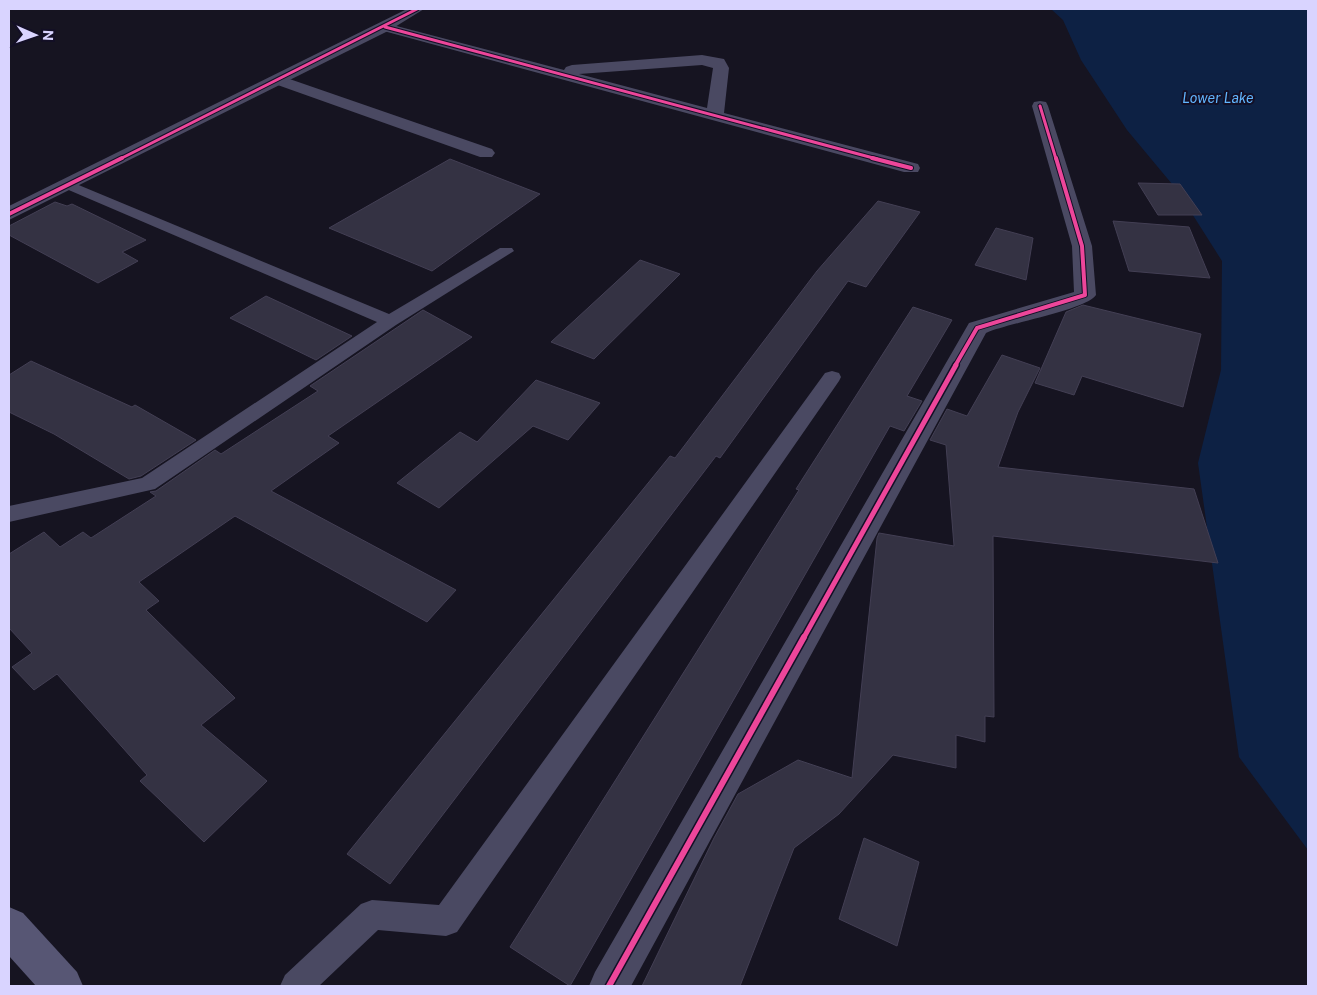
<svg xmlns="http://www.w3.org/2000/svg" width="1317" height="995" font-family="'Public Sans',sans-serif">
<rect width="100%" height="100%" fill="#161421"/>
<path fill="#0d2144" d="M 1051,9 L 1308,9 L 1308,850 L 1239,757 L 1198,463 L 1221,370 L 1222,261 L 1177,190 L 1127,130 L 1081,60 L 1063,20 Z"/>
<path fill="#343243" stroke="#433f54" d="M 450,159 L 540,194 L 432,271 L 329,228 Z
M 1138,183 L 1180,184 L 1202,215 L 1158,215 Z
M 878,201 L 920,212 L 866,287 L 848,281 L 720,458 L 716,456 L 390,884 L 347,854 L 670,456 L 675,458 L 817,271 Z
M 55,202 L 67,206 L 72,204 L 146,240 L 122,252 L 138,261 L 98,283 L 9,235 L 9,226 Z
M 1113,221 L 1189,227 L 1210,278 L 1129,271 Z
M 996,228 L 1033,238 L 1026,280 L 975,265 Z
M 640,260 L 680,274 L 594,359 L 551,342 Z
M 266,296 L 352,336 L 316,360 L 230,318 Z
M 1083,305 L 1201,334 L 1183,407 L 1082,376 L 1074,395 L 1035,383 L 1066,312 Z
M 913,307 L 952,320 L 907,396 L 922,401 L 904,431 L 890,426 L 570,986 L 510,947 L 799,490 L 796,489 Z
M 423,310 L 472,337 L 328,436 L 339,443 L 271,491 L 456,590 L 427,622 L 235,516 L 139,582 L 159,601 L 146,610 L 235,698 L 201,725 L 267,781 L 204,842 L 140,781 L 147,775 L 57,674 L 34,690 L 12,667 L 32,653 L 9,628 L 9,554 L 44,532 L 60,547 L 83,532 L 91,538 L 156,496 L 150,492 L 156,491 L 215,450 L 221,454 L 318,391 L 310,386 Z
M 1002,355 L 1040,368 L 1018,412 L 998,467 L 1194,489 L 1218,563 L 993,536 L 994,717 L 985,716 L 985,742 L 956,735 L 956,768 L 893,755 L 839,814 L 794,848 L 740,986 L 642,986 L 714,838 L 738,794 L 798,760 L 852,778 L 877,538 L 879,533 L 954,546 L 946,445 L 930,440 L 947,409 L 967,416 Z
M 31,361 L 132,407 L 135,405 L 196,440 L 141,476 L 129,479 L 54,434 L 9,412 L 9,375 Z
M 536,380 L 600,403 L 568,440 L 533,426 L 439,508 L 397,483 L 460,432 L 477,442 Z
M 864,838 L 919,862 L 897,946 L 839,919 Z"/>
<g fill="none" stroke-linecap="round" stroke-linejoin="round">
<path fill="#4a4962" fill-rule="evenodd" d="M 69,181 L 389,314 L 500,248 L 512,248 L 514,251 L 396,325 L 155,489 L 9,522 L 9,506 L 142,478 L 377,322 L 64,188 L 62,185 L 64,182 Z
M 832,371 L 839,373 L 841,377 L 839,381 L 457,932 L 446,936 L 378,930 L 319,986 L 280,986 L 285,975 L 361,904 L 372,900 L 439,905 L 825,373 Z"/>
<path fill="#4a4962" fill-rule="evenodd" d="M 385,23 L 564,70 L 566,67 L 572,65 L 702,55 L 724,59 L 729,68 L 724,113 L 918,164 L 920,168 L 918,172 L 904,172 L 380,30 L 378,27 ZM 702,65 L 713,68 L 707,108 L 579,74 Z
M 278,75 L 492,149 L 495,153 L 492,157 L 480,157 L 272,83 L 270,80 Z
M 1040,101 L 1046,102 L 1048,106 L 1092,246 L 1096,295 C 1086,310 1008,323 986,333 L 631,986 L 589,986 L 595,972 L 969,323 L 1074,292 L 1072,246 L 1032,106 L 1034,102 Z"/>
<path fill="#4a4962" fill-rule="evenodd" d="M 407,9 L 424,9 L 390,30 L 9,220 L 9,206 Z"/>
<path fill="#575674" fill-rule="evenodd" d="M 9,907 L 23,913 L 77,972 L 83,986 L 36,986 L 9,956 Z"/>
<defs>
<path id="cycleway-far3" d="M 385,27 L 877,159
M 1040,106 L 1056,159
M 120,159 L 417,9"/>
<path id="cycleway-far2" d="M 872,158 L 911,168
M 9,214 L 122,158
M 955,366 L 977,328 L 1085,295 L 1082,246 L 1056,158"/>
<path id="cycleway-far1" d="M 803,639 L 956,365"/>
<path id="cycleway" d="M 609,986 L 804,637"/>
</defs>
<use href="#cycleway-far3" stroke="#130f26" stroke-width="5"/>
<use href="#cycleway-far2" stroke="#130f26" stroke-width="6"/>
<use href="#cycleway-far1" stroke="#130f26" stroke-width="8"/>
<use href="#cycleway" stroke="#130f26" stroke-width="9"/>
<use href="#cycleway-far3" stroke="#ed469a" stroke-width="3"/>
<use href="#cycleway-far2" stroke="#ed469a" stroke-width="4"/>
<use href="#cycleway-far1" stroke="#ed469a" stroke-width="5"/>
<use href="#cycleway" stroke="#ed469a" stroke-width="6"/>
</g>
<g text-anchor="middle" stroke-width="4" stroke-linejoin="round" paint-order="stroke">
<g font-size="14" font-style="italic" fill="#62b6ff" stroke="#130f26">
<text x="1218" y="103">Lower Lake</text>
</g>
</g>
<rect width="1317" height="995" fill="none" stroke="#d9d4ff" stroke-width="20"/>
<g transform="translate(35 35) rotate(92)" stroke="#130f26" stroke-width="4" paint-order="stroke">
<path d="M0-4L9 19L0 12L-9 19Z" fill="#d9d4ff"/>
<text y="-8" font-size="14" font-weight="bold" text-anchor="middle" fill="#d9d4ff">N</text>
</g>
</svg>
